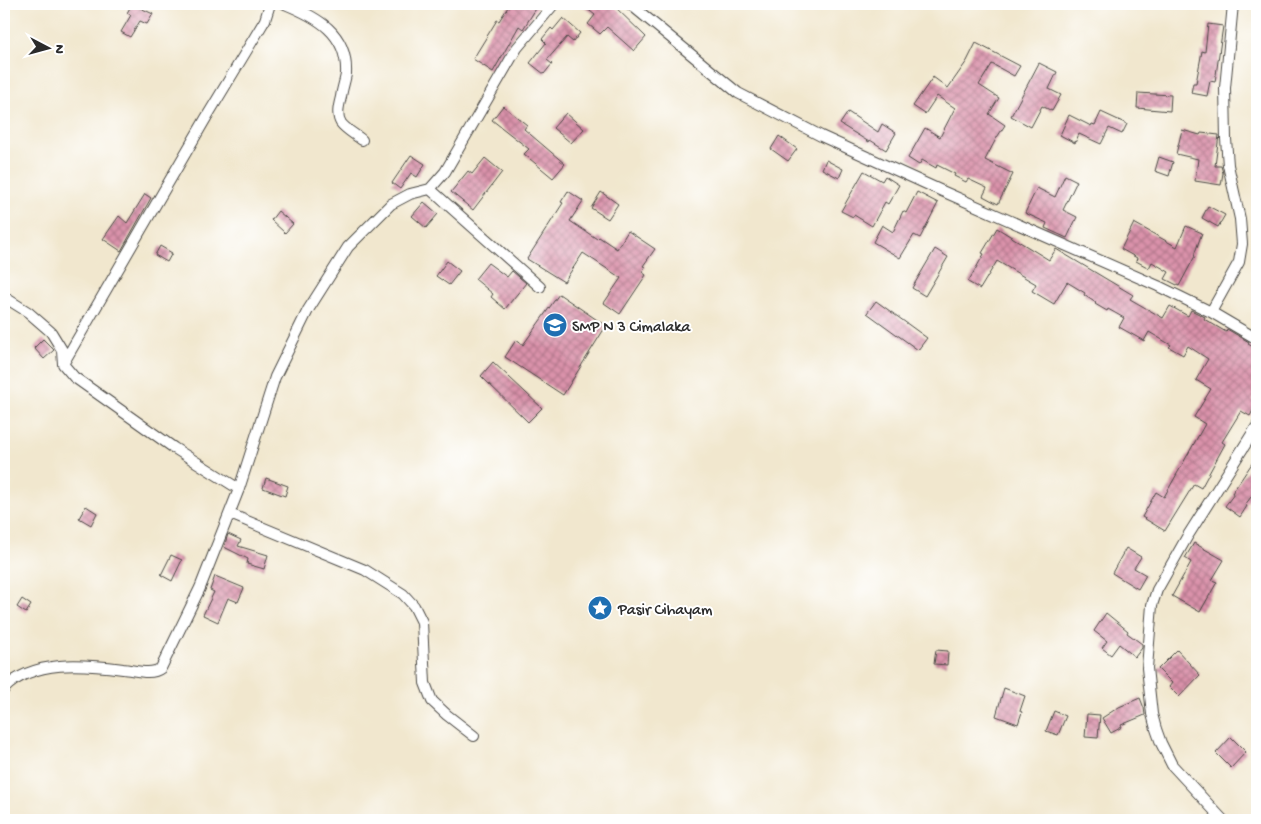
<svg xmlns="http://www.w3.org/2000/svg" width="1261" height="824" font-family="'Gochi Hand',sans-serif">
<defs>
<pattern id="building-cross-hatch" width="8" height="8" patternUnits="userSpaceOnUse" patternTransform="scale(1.25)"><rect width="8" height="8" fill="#da92aa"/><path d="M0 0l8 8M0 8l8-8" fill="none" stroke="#b1778b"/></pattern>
</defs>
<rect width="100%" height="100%" fill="#fff"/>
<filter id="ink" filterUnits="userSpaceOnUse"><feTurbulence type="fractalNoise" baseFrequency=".02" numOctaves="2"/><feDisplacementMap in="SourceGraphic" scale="10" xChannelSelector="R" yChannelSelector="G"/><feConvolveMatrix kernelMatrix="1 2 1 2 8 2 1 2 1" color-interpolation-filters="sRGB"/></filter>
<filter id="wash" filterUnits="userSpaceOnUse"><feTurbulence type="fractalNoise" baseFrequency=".0096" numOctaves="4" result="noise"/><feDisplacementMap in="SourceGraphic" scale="20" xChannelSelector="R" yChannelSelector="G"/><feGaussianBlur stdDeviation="1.12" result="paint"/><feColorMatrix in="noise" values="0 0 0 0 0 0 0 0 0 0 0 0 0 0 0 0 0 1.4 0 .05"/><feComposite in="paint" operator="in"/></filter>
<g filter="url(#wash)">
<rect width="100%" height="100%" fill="#f1e7ce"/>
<g id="blocks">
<path fill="url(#building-cross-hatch)" d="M 132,4 L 153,14 L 147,24 L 140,21 L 130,37 L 121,32 L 131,15 L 127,13 Z
M 510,4 L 539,4 L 523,29 L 519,26 L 493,72 L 473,59 L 497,20 L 499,21 Z
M 581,4 L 612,4 L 646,37 L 634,51 L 607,27 L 600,34 L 588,24 L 595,15 Z
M 563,18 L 580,33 L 573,42 L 567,37 L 547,60 L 552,64 L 544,74 L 530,63 L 546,43 L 542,39 L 551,28 L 553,30 Z
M 1208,24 L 1223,26 L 1215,82 L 1210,81 L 1207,96 L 1191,93 L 1193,83 L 1196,83 L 1202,51 L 1205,52 Z
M 976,43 L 1020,66 L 1014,76 L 992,64 L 979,85 L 999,98 L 989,114 L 1005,125 L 996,139 L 985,160 L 1013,174 L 998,204 L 983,196 L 987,188 L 968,179 L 966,182 L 954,176 L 955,174 L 937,165 L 936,168 L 922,160 L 919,165 L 908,158 L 925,128 L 940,137 L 955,108 L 937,96 L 925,114 L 913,106 L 933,77 L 948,88 L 967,61 Z
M 1039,63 L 1057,72 L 1049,89 L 1061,95 L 1052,111 L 1042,106 L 1031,127 L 1011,116 Z
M 1138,93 L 1171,95 L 1170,111 L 1137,108 Z
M 503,106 L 527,125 L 524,129 L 565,164 L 553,178 L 524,154 L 529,149 L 492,120 Z
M 848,112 L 878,132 L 882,124 L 896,133 L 886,150 L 870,140 L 869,142 L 840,124 Z
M 1101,112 L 1127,124 L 1122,134 L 1109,128 L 1101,144 L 1079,134 L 1075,143 L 1060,135 L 1069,115 L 1091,126 L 1092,124 L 1095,125 Z
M 566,113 L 584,129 L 571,143 L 553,128 Z
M 1182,130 L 1200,135 L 1201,133 L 1219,135 L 1215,166 L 1221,166 L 1223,173 L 1221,185 L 1195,181 L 1198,159 L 1176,154 Z
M 779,136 L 797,149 L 788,161 L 771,149 Z
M 411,155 L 425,164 L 417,177 L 411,173 L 400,189 L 392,183 Z
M 1159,157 L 1173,162 L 1169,176 L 1155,171 Z
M 485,158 L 502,172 L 473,210 L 451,192 L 468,171 L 472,174 Z
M 826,160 L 843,169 L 839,178 L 822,169 Z
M 864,171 L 882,181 L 885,176 L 899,185 L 888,204 L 885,202 L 872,226 L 854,215 L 853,217 L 841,211 Z
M 1065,175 L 1077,181 L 1063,210 L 1077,217 L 1067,238 L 1045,228 L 1047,223 L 1025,213 L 1037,188 L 1055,197 Z
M 568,191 L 583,201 L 570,221 L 597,239 L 599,237 L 617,249 L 628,231 L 655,249 L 643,266 L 645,267 L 642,272 L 646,275 L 620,314 L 604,303 L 621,278 L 583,253 L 564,282 L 527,259 L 563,203 L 561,202 Z
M 601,192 L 618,204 L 608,219 L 591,208 Z
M 917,192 L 938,203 L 920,238 L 914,235 L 900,258 L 873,242 L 882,225 L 893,232 L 903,211 L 906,213 Z
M 145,194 L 151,198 L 121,251 L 103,239 L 119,216 L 127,223 Z
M 424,202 L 438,214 L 426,228 L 412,216 Z
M 1208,206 L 1225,215 L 1218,227 L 1202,218 Z
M 278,211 L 293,224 L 285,233 L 271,220 Z
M 1134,223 L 1177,247 L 1186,226 L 1202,233 L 1194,255 L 1195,256 L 1179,286 L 1165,279 L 1169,272 L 1152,262 L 1149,268 L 1136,261 L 1137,258 L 1121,249 Z
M 997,228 L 1049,260 L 1056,249 L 1133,295 L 1130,299 L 1163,318 L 1170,306 L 1188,316 L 1191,310 L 1205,317 L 1204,319 L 1226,332 L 1227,329 L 1249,342 L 1248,344 L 1257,349 L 1257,393 L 1253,400 L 1257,403 L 1250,416 L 1241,411 L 1222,442 L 1225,444 L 1201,488 L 1194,484 L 1165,531 L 1142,517 L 1156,492 L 1164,497 L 1205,424 L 1194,417 L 1211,389 L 1196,380 L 1208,359 L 1188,346 L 1183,355 L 1169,347 L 1171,345 L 1149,332 L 1144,341 L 1119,327 L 1124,318 L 1108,309 L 1107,311 L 1095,304 L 1096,303 L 1084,295 L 1085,293 L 1067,282 L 1054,304 L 1032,291 L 1036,284 L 997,261 L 980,289 L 968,282 L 984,254 L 982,253 Z
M 160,246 L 172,253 L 167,262 L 155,255 Z
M 935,249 L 948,257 L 925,296 L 912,288 Z
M 447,261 L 460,271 L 449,285 L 436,276 Z
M 488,263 L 507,277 L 512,271 L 526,283 L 505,309 L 491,297 L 493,294 L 475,279 Z
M 559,294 L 606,326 L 563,395 L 505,357 L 516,340 L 523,345 Z
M 876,301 L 927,338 L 918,350 L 867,313 Z
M 43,339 L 54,350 L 44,359 L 34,348 Z
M 493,362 L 542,408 L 528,422 L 481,376 Z
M 1257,456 L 1257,489 L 1245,505 L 1247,506 L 1240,517 L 1225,506 L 1234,494 L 1232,493 Z
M 266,478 L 288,486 L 285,496 L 263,488 Z
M 86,506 L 97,513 L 91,525 L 79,518 Z
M 228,534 L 241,540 L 238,546 L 268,555 L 264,569 L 247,564 L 248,559 L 224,547 Z
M 1194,543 L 1224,560 L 1212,580 L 1217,582 L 1200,612 L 1172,596 L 1191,562 L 1185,558 Z
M 1126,548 L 1141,557 L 1134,568 L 1146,575 L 1138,589 L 1112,573 Z
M 171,555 L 182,560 L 172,581 L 161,575 Z
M 215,576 L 244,588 L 238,602 L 228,598 L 218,622 L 203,615 L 214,592 L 210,590 Z
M 22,599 L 31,605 L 26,613 L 17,607 Z
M 1106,613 L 1128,631 L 1127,633 L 1142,644 L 1142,648 L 1135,657 L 1119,644 L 1111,655 L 1102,648 L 1107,641 L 1094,631 Z
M 936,650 L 948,651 L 947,665 L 934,664 Z
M 1177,650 L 1200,675 L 1179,697 L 1169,687 L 1172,683 L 1158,669 Z
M 1004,688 L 1025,696 L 1020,711 L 1022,712 L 1018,724 L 996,716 Z
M 1140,698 L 1144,708 L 1145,715 L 1121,725 L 1122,727 L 1111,733 L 1102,718 L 1119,707 Z
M 1054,711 L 1066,716 L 1058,735 L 1046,731 Z
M 1087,714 L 1100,715 L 1098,738 L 1085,737 Z
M 1231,737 L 1246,752 L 1231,768 L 1216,753 Z"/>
</g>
</g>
<g filter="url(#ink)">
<use href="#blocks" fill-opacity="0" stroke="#494743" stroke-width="1"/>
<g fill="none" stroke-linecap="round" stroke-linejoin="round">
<defs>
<path id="minor" d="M 285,4 C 317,17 348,33 346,74 C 345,81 342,89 341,97 C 339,105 336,115 341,123 C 345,129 356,135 362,140
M 630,4 L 738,93 L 821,136 L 942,191 L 1158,286 L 1211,312 L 1257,339
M 430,189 L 540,287
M 4,297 L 28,312 L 51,332 L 62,350 L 63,364 L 74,377 L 174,448 L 239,489 L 200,588 L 161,668 C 151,676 135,670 123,669 C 84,664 33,659 4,689
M 1211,312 L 1239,262 L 1242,244 L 1240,219 L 1228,165 L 1226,139 L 1225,88 L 1233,4
M 63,364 L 206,118 L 265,20 L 270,4
M 239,489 L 275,377 L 308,310 L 348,247 L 391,204 L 410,194 L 430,189 L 445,172 L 517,48 L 554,4
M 230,514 L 365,570 L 403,594 L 414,606 L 422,622 L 425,683 L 432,701 L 447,715 L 474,736
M 1223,820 L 1172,765 L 1161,743 L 1156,729 L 1152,714 L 1147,668 L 1152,605 L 1157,590 L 1187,537 L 1257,426"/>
</defs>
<use href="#minor" stroke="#494743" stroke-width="12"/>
<use href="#minor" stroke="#fff" stroke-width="10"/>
</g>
</g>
<defs>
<symbol id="school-disc" viewBox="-11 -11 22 22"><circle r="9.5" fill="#1f6fb2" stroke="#fff"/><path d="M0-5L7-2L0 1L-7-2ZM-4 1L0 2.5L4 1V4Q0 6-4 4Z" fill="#fff"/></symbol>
<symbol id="sight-disc" viewBox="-11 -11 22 22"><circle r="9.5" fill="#1f6fb2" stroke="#fff"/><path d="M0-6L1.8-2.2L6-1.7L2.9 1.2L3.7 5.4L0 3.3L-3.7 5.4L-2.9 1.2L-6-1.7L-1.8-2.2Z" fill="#fff"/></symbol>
</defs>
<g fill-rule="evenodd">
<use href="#school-disc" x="541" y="311" width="28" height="28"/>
<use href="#sight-disc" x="586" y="594" width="28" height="28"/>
</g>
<g text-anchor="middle" stroke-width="4" stroke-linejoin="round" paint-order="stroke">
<g font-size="16" fill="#2b2b2b" stroke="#fff" text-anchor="start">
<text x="572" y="331">SMP N 3 Cimalaka</text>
<text x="618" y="614">Pasir Cihayam</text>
</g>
</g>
<rect width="1261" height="824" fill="none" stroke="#fff" stroke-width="20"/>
<g transform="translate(48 48) rotate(96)" stroke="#ffffff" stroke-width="4" paint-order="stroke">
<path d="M0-4L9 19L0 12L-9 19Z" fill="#2b2b2b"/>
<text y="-8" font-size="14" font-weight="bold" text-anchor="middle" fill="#2b2b2b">N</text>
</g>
</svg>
